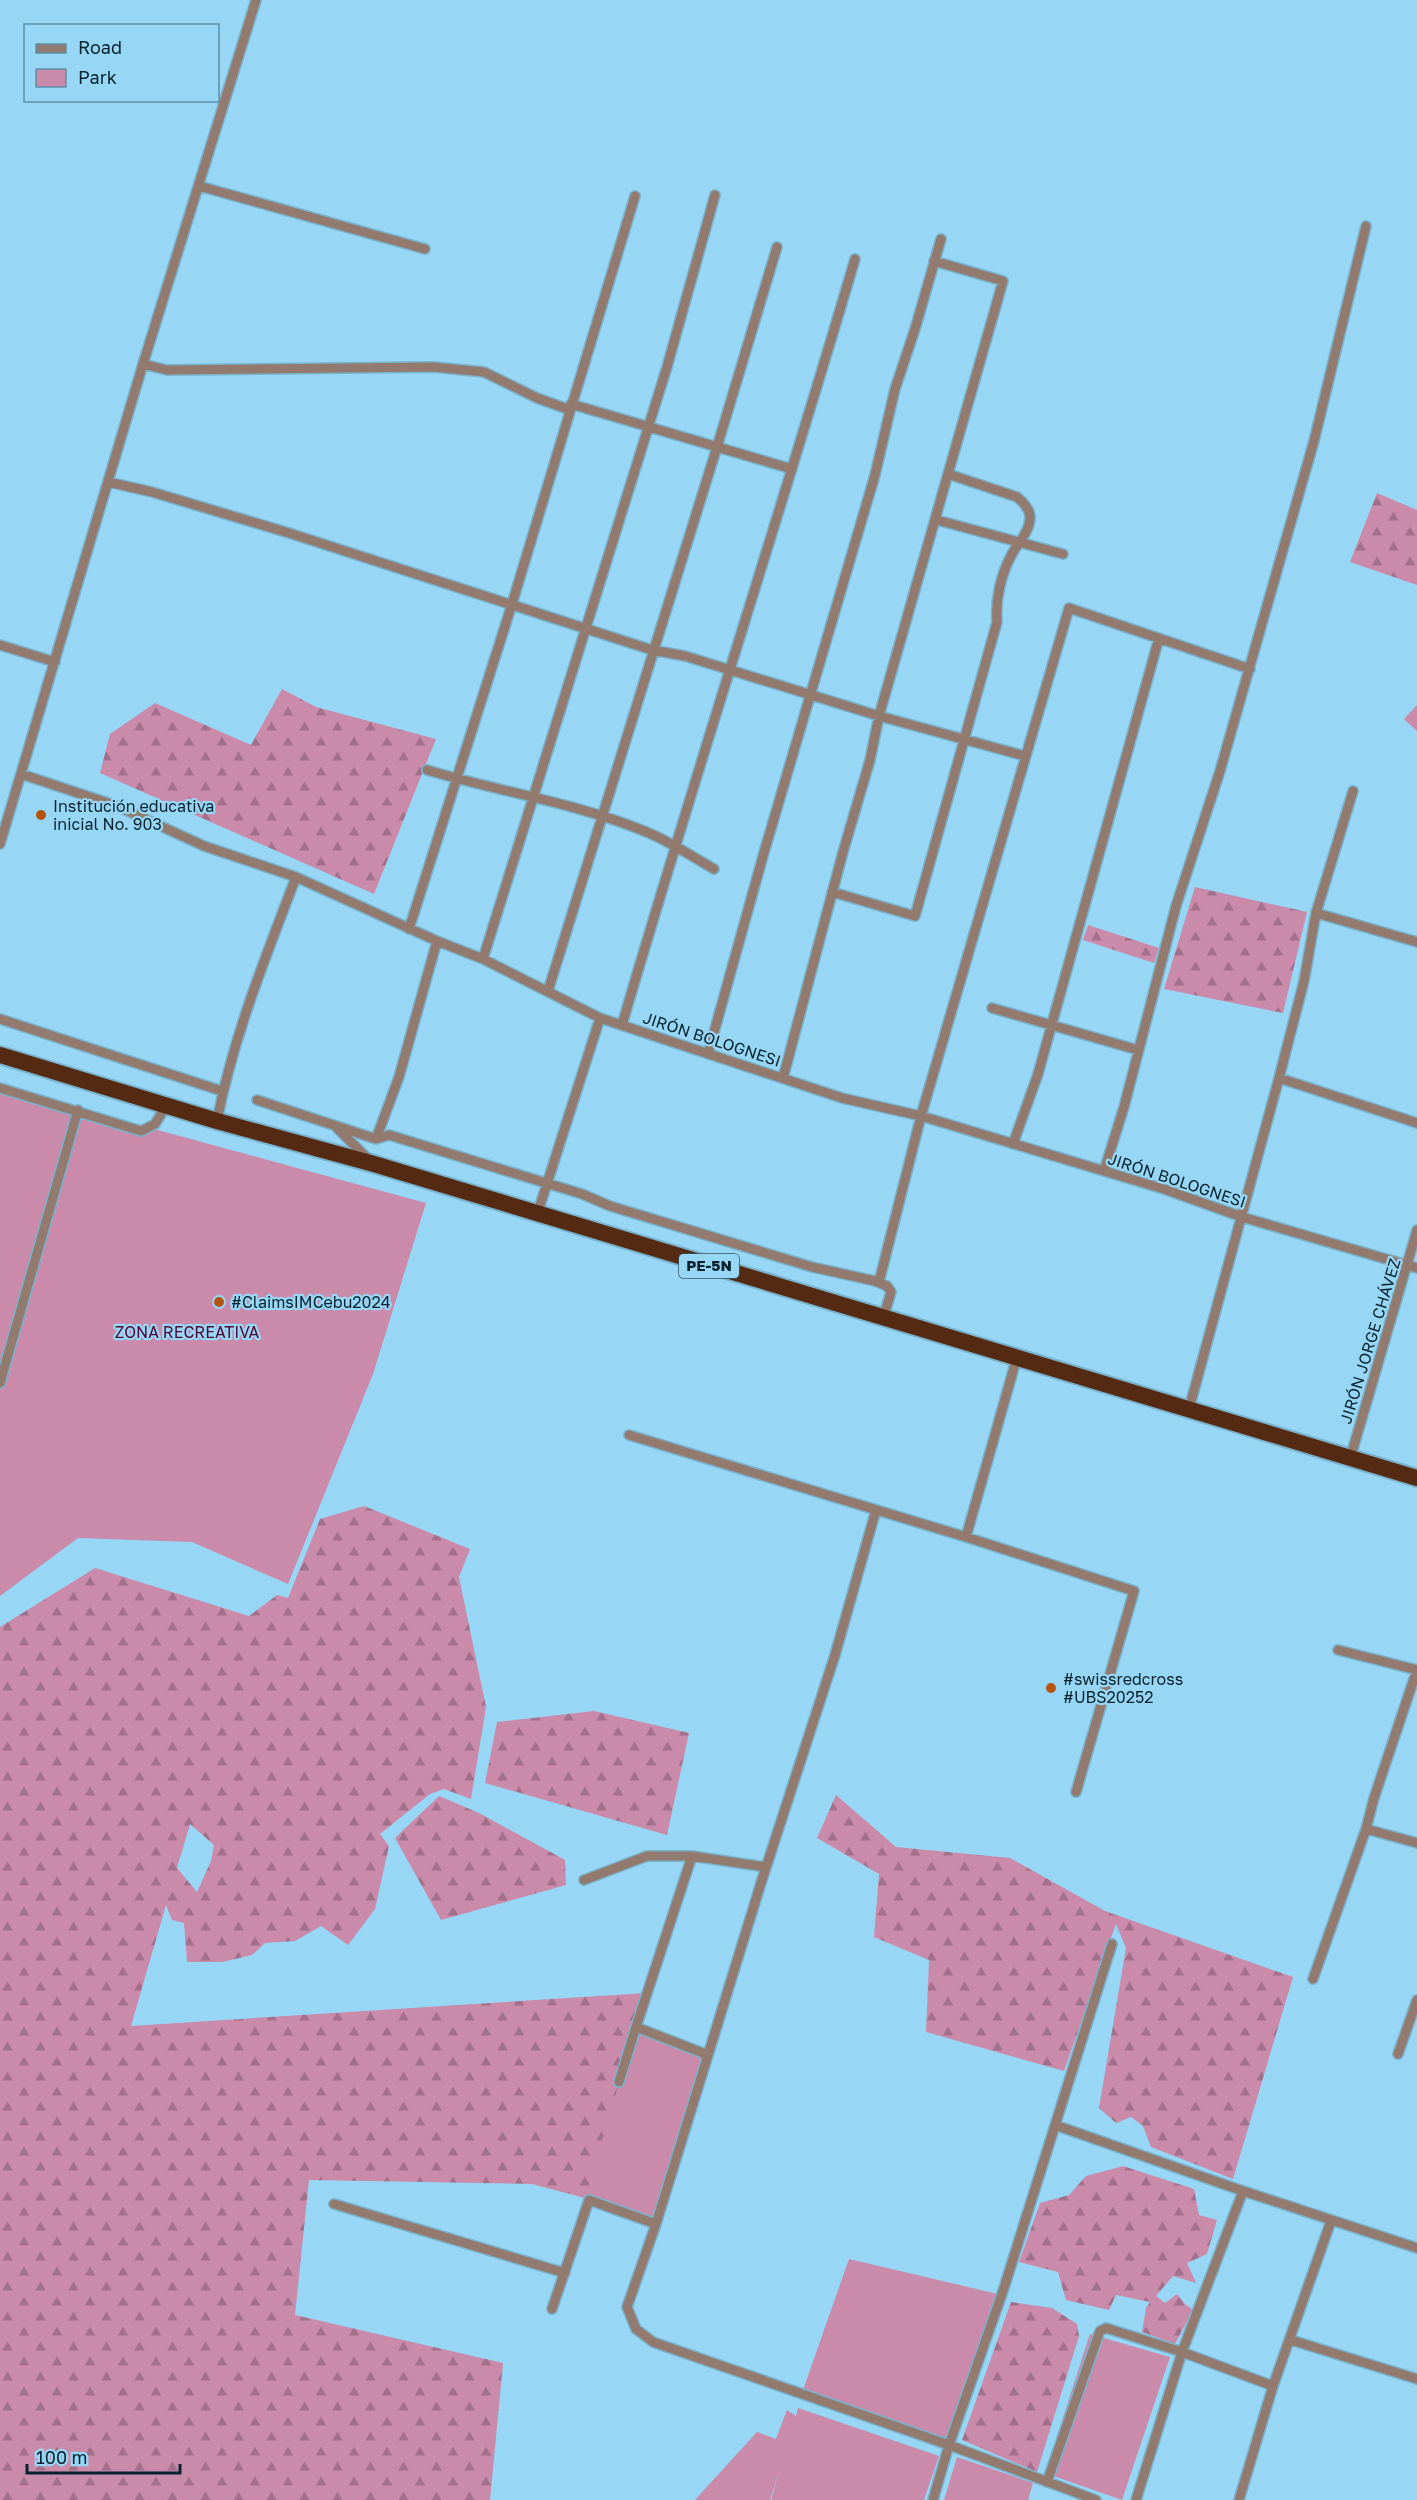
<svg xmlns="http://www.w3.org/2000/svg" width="1417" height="2500" font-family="'Golos Text',sans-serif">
<defs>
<pattern id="forest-firs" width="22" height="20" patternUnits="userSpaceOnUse" patternTransform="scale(1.5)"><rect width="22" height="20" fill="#ca8aaa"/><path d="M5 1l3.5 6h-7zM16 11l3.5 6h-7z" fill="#a2708b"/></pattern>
</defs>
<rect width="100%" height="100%" fill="#97d6f4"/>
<path fill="#ca8aaa" d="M 1417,705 L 1417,731 L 1404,719 Z
M 0,1087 L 426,1203 L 373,1374 L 288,1584 L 192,1542 L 78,1538 L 0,1596 Z
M 636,2027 L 706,2054 L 657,2221 L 585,2198 L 551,2175 L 614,2100 Z
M 849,2259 L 1002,2295 L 948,2443 L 803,2390 Z
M 1090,2334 L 1170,2357 L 1122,2500 L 1045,2473 Z
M 798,2408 L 939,2456 L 924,2500 L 771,2500 L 779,2471 L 770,2500 L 695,2500 L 757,2432 L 776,2439 L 787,2410 L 796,2416 Z
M 957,2457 L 1033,2483 L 1028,2500 L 944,2500 Z"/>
<path fill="url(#forest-firs)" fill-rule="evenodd" d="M 1377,493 L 1417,510 L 1417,585 L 1350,562 Z
M 282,689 L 316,707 L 436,739 L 374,894 L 100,773 L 110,734 L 155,703 L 251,745 Z
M 1195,887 L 1307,912 L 1283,1013 L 1164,989 Z
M 1088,925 L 1159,948 L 1154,963 L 1083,940 Z
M 364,1506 L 470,1549 L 459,1577 L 486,1707 L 471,1799 L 444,1789 L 430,1794 L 380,1834 L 389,1846 L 375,1909 L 348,1945 L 321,1926 L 295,1941 L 265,1943 L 252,1955 L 222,1962 L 187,1962 L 184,1923 L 172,1920 L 166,1905 L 131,2026 L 646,1993 L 585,2198 L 532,2184 L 309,2180 L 295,2315 L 503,2363 L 490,2500 L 0,2500 L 0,1627 L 95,1568 L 249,1616 L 277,1595 L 288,1598 L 320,1519 ZM 190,1824 L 214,1845 L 211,1861 L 197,1892 L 177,1868 Z
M 594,1711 L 689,1733 L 667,1835 L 485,1783 L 497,1722 Z
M 836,1795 L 896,1847 L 1010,1858 L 1105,1911 L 1293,1977 L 1233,2179 L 1151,2147 L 1143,2126 L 1131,2117 L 1116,2123 L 1099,2108 L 1126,1948 L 1116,1924 L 1064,2071 L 926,2032 L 929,1960 L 874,1937 L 879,1874 L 817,1838 Z
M 439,1796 L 479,1813 L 565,1860 L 566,1885 L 441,1920 L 395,1838 Z
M 1123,2166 L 1194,2189 L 1199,2215 L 1217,2220 L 1207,2254 L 1187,2263 L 1196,2283 L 1173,2276 L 1156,2296 L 1165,2303 L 1177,2294 L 1185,2304 L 1193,2310 L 1175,2344 L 1142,2332 L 1146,2308 L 1150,2302 L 1116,2295 L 1109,2310 L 1066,2300 L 1058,2272 L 1019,2262 L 1040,2203 L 1069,2195 L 1086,2176 Z
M 1011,2302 L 1052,2308 L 1077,2324 L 1079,2336 L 1037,2472 L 962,2440 Z"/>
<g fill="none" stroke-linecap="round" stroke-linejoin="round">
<defs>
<path id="minor" d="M 199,186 L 425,249
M 143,364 L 167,370 L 433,367 L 484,372 L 537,398 L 570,410
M 571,404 L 792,469
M 108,482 L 152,492 L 289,533 L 652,650 L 685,656 L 879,716 L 1025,756
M 937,520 L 1063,554
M 0,645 L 55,662
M 427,770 C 500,792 578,803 649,833 C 672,843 693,857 714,869
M 21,774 L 117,806 L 204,846 L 296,877 L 437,941 L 483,959 L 600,1018 L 842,1098 L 921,1116 L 1164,1189 L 1242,1217 L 1417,1268
M 0,844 L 143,364 L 256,0
M 832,892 L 915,916 L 997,622 C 995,600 1001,574 1012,554 C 1018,543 1031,530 1030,516 C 1029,508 1023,502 1017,497 L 948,474
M 1316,913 L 1417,942
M 409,929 L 512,604 L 635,196
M 483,959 L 667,367 L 715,195
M 548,991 L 717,447 L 777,247
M 992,1008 L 1138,1050
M 0,1019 L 222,1091
M 622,1025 C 697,768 780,515 855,259
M 708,1054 L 763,856 L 875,475 L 895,389 L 915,329 L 941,239
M 783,1078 L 843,852 L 870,760 L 879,716 L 1003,281 L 934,261
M 1279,1078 L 1417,1123
M 0,1088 L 141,1131 L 155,1124 L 166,1106
M 257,1100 L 376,1139 L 389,1135 L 582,1194 L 610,1206 L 812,1267 L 875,1281 L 887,1286 L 891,1292 L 883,1319
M 217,1121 C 233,1037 266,956 296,877
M 337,1128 L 370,1161
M 376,1139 L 399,1077 L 437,941
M 1013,1144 L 1038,1074 L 1159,638
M 1104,1171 L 1124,1107 L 1176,906 L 1220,771 L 1314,441 L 1366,226
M 537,1215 L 600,1018
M 879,1282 L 921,1116 L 1069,608 L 1250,669
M 0,1383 L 78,1110
M 1189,1409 L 1279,1078 L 1304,981 L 1316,913 L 1353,791
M 629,1435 L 966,1537 L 1134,1591 L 1076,1792
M 1350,1459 L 1417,1230
M 876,1510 L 835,1655 L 761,1883 L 656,2224 L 627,2307 L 636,2329 L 653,2342 L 949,2445 L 1096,2500
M 966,1537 L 1017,1357
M 1338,1650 L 1417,1670
M 1366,1829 L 1417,1843
M 584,1880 L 647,1856 L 692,1856
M 1313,1979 L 1366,1829 L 1374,1798 L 1417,1670
M 636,2027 L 692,1856 L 766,1867
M 1398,2054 L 1417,2000
M 619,2082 L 636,2027 L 708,2055
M 1055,2125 L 1243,2191 L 1417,2248
M 334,2204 L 565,2273
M 552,2309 L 589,2200 L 656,2224
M 1291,2340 L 1417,2379
M 1047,2482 L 1100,2331 L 1106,2328 L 1182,2352 L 1273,2386
M 933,2500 L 949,2445 L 1003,2291 L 1112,1944
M 1136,2500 L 1182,2352 L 1243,2191
M 1239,2500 L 1273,2386 L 1331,2221"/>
<path id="trunk" d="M 0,1055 L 217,1121 L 374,1164 L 1417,1478"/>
</defs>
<use href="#minor" stroke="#7ab2cc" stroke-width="12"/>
<use href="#trunk" stroke="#7ab2cc" stroke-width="20"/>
<use href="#minor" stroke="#927a6e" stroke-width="9"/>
<use href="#trunk" stroke="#542b12" stroke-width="16"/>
</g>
<g fill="#b55411" stroke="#97d6f4" stroke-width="2">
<circle cx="41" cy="815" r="6"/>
<circle cx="219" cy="1302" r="6"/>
<circle cx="1051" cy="1688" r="6"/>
</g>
<g text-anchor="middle" stroke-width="4.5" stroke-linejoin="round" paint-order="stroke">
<rect fill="#97d6f4" stroke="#335969" stroke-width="1.5" x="679" y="1254" width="60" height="24" rx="4.5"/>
<g font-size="15" font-weight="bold" fill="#08232e">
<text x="709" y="1271">PE-5N</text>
</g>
<g font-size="16" fill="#08232e" stroke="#97d6f4" text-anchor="start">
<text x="53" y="812">Institución educativa<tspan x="53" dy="18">inicial No. 903</tspan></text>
<text x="231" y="1308">#ClaimsIMCebu2024</text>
<text x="1063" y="1685">#swissredcross<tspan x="1063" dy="18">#UBS20252</tspan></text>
</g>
<g font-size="16" fill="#08232e" stroke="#97d6f4">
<text transform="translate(712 1039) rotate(18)" y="6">JIRÓN BOLOGNESI</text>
<text transform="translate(1177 1180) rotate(18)" y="6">JIRÓN BOLOGNESI</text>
<text transform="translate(1370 1341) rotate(-73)" y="6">JIRÓN JORGE CHÁVEZ</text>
</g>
<g font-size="16" fill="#510735" stroke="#97d6f4">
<text x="187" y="1338">ZONA RECREATIVA</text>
</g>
</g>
<rect x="24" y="24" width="195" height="78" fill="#97d6f4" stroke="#5e8ea5" stroke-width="1.5"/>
<rect x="36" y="44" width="30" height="9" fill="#927a6e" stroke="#5e8ea5" stroke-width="1.5"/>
<text x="78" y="54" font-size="18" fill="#08232e">Road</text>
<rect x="36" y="69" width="30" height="18" fill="#ca8aaa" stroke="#5e8ea5" stroke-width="1.5"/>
<text x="78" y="84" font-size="18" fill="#08232e">Park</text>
<path d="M27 2464v9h153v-9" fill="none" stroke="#08232e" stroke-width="3"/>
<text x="36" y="2464" font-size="18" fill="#08232e" stroke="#97d6f4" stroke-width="4.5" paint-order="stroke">100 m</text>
</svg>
